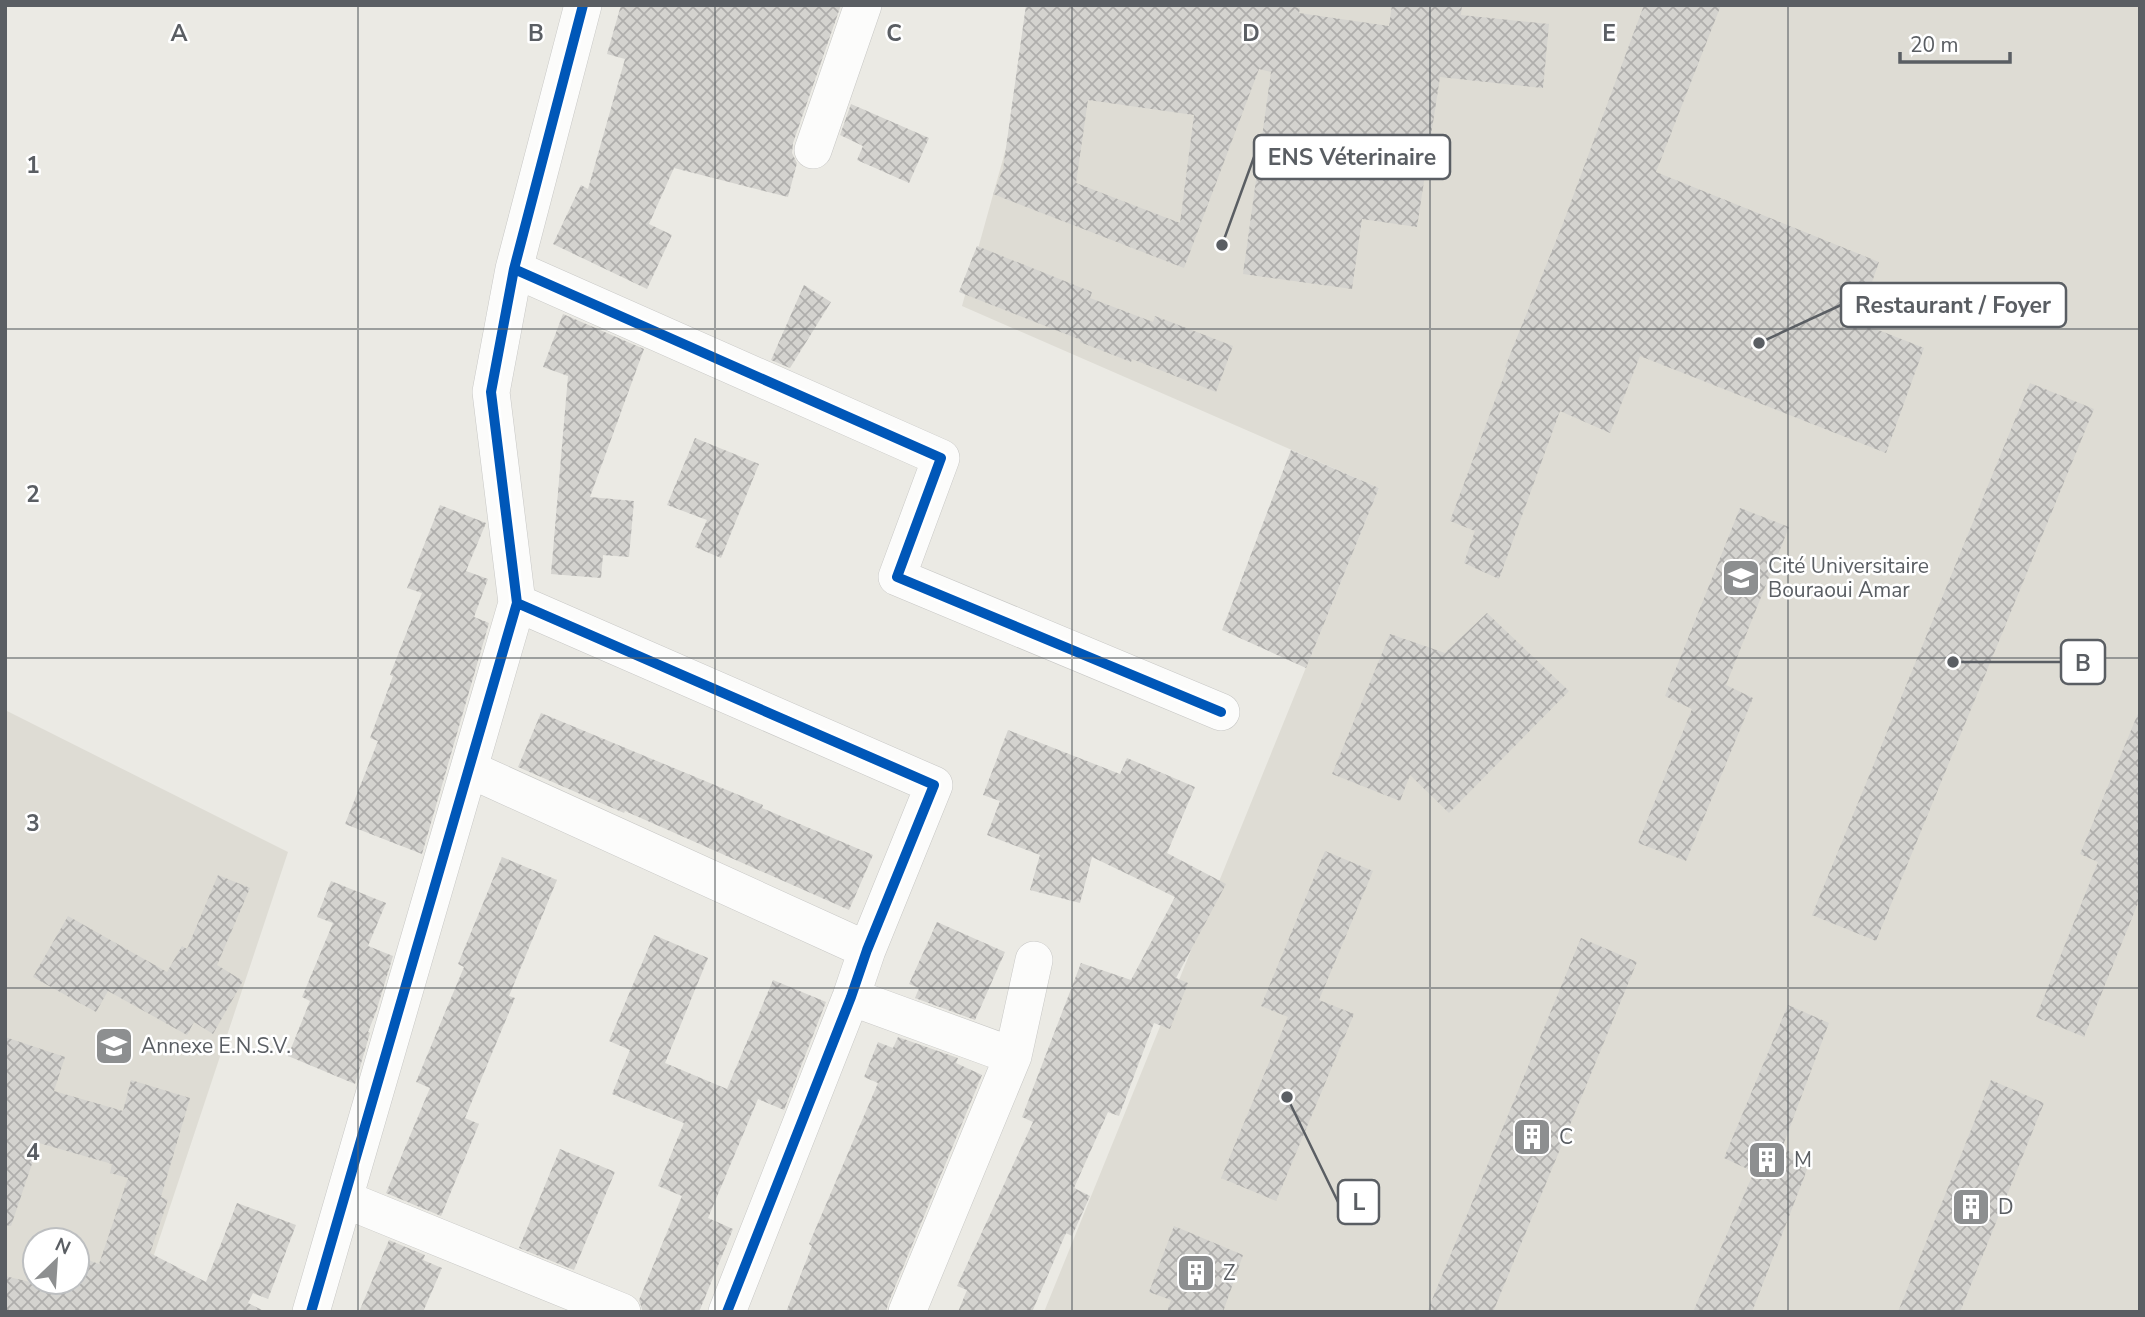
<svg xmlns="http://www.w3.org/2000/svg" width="2145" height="1317" font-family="'Nunito Sans',sans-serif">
<defs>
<pattern id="building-cross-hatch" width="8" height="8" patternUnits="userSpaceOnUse" patternTransform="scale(1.75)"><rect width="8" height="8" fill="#d4d3cf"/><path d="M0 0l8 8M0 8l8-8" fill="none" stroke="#afaeac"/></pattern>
</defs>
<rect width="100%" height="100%" fill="#ebeae4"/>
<path fill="#dedcd4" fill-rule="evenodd" d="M 1046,5 L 2140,5 L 2140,1312 L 1044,1312 L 1379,488 L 962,306 Z
M 5,710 L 288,852 L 135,1312 L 5,1312 ZM 35,1240 L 77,1240 L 77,1282 L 35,1282 Z"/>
<path fill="url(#building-cross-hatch)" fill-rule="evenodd" d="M 621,5 L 841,5 L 793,143 L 792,153 L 797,163 L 788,197 L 674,168 L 649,224 L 672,235 L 647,289 L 553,244 L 581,185 L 588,189 L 625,59 L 607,54 Z
M 1026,5 L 1283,5 L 1300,8 L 1299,13 L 1389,26 L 1392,5 L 1462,5 L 1461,15 L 1549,24 L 1543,88 L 1440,77 L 1417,227 L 1362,219 L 1352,289 L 1243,274 L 1271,72 L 1259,69 L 1184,268 L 993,194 L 1003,169 ZM 1088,100 L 1194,115 L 1180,223 L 1076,183 Z
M 1644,5 L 1721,5 L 1656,172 L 1879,262 L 1858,322 L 1924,348 L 1886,453 L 1640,356 L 1610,433 L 1560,411 L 1499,579 L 1464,563 L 1475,531 L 1450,521 L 1507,368 L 1505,367 L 1562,226 Z
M 851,104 L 929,138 L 909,183 L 857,160 L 863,146 L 840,135 Z
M 977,246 L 1092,292 L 1090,298 L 1153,322 L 1155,316 L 1233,346 L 1216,392 L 1132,359 L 1131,362 L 1080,342 L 1081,340 L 959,292 Z
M 804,285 L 831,302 L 790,368 L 771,360 Z
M 563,314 L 644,349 L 590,497 L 634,501 L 629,557 L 603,555 L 601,578 L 551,574 L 568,376 L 543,367 Z
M 2030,383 L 2094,409 L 1876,941 L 1812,915 Z
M 695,438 L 759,464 L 721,558 L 695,547 L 707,520 L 667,505 Z
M 1291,450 L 1379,488 L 1306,668 L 1222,630 Z
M 440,505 L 486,523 L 466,571 L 488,579 L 474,617 L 489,623 L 422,854 L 345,824 L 378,741 L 370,738 L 393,676 L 390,675 L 422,593 L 407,588 Z
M 1740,508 L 1789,527 L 1726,685 L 1753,698 L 1686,861 L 1638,843 L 1692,709 L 1665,696 Z
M 1487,613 L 1569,691 L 1449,813 L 1410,775 L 1400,801 L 1332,774 L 1390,634 L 1445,653 Z
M 2139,711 L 2140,898 L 2084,1037 L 2036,1017 L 2098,862 L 2080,854 Z
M 541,713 L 763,805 L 762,808 L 873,855 L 849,910 L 625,811 L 624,813 L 518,767 Z
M 1008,730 L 1120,774 L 1127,758 L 1195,787 L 1167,853 L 1226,884 L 1176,978 L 1188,983 L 1170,1029 L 1154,1023 L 1119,1116 L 1108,1112 L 1074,1188 L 1090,1196 L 1072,1236 L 1066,1233 L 1032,1312 L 958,1312 L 967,1290 L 957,1286 L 1033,1122 L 1022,1117 L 1081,963 L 1131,980 L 1175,897 L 1092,857 L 1080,903 L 1030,890 L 1040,855 L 987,835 L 1000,801 L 983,795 Z
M 1325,851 L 1373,871 L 1319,1000 L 1354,1014 L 1276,1201 L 1221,1178 L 1288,1017 L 1261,1006 Z
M 502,857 L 557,880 L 509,996 L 515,998 L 465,1118 L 479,1124 L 441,1216 L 386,1193 L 430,1088 L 416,1082 L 464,967 L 458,964 Z
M 218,875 L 250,888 L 217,965 L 243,981 L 213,1034 L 194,1022 L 187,1035 L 108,991 L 96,1012 L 33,977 L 68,916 L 167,972 L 182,946 L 187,949 Z
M 331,881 L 386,903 L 368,946 L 393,956 L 376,1012 L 368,1032 L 370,1033 L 355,1084 L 288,1056 L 310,1001 L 302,997 L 333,923 L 317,917 Z
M 937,922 L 1005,952 L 975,1020 L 915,998 L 919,988 L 909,984 Z
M 654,935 L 708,958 L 665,1063 L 727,1089 L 773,980 L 826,1002 L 784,1110 L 758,1099 L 708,1218 L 733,1229 L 699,1312 L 643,1312 L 639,1300 L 682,1196 L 658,1186 L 684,1123 L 612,1094 L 630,1050 L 609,1041 Z
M 1581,938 L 1637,962 L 1493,1312 L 1427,1312 Z
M 1788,1005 L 1829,1023 L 1782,1148 L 1810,1162 L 1752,1312 L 1693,1312 L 1754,1172 L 1724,1158 Z
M 5,1037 L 65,1057 L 54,1091 L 123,1111 L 131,1080 L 190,1098 L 161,1197 L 168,1200 L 150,1253 L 206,1282 L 237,1203 L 296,1225 L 268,1299 L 253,1293 L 248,1303 L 266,1312 L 5,1312 L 5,1276 L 30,1282 L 77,1282 L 77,1256 L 99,1264 L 128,1178 L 110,1173 L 112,1164 L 39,1143 L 11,1226 L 5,1225 Z
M 898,1037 L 958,1058 L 956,1063 L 982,1075 L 888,1304 L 886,1312 L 786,1312 L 812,1246 L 809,1244 L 878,1083 L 864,1077 L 878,1042 L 893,1048 Z
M 1991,1080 L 2044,1103 L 1960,1312 L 1898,1312 Z
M 560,1149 L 615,1172 L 574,1270 L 519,1248 Z
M 1174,1226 L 1243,1255 L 1223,1312 L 1167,1312 L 1171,1300 L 1149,1292 Z
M 389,1240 L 425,1255 L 423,1260 L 442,1268 L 423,1312 L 359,1312 Z"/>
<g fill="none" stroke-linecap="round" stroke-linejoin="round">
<defs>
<path id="minor" d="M 813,150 L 863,5
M 514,269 L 941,458 L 897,577 L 1221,712
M 517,603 L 934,785 L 867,950 L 851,997 L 727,1312
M 469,769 L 867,950
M 851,997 L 1013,1056
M 344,1199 L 622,1312
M 311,1312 L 517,603 L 491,392 L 514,269 L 583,5
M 907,1312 L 1013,1056 L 1034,960"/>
</defs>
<use href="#minor" stroke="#c7c7c5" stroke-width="38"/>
<use href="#minor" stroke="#fcfcfb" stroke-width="37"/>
<defs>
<path id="cycleway" d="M 514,269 L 941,458 L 897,577 L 1221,712
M 517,603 L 934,785 L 867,950 L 851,997 L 727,1312
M 311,1312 L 517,603 L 491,392 L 514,269 L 583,5"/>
</defs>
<use href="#cycleway" stroke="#fff" stroke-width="15"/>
<use href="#cycleway" stroke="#0057b8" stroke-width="10"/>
</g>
<path fill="none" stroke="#5a5e63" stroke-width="2" stroke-opacity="0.55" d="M 358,5 L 358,1312M 715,5 L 715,1312M 1072,5 L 1072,1312M 1430,5 L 1430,1312M 1788,5 L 1788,1312M 5,329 L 2140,329M 5,658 L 2140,658M 5,988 L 2140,988"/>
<defs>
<symbol id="university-square" viewBox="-11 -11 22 22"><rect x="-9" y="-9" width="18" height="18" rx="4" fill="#8d8f90" stroke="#fff"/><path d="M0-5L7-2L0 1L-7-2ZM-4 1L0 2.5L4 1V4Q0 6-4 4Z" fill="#fff"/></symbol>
<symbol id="building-square" viewBox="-11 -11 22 22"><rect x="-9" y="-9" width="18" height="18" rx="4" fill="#8d8f90" stroke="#fff"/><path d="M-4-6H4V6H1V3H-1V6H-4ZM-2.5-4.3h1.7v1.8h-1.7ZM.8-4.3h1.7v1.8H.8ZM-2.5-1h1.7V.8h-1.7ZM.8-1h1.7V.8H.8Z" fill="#fff"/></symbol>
</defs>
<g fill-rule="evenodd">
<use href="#university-square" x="1719" y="556" width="44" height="44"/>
<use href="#university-square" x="92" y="1024" width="44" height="44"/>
<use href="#building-square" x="1510" y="1115" width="44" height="44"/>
<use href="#building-square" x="1745" y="1138" width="44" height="44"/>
<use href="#building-square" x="1949" y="1185" width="44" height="44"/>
<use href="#building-square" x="1174" y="1251" width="44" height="44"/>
</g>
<g text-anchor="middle" stroke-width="5" stroke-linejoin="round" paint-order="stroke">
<g font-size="21" fill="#5a5e63" stroke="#fff" text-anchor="start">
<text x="1768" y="573">Cité Universitaire<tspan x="1768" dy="24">Bouraoui Amar</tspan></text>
<text x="141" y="1053">Annexe E.N.S.V.</text>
<text x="1559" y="1144">C</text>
<text x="1794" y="1167">M</text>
<text x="1998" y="1214">D</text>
<text x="1223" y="1280">Z</text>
</g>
</g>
<g font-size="23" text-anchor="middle" font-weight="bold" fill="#5a5e63" stroke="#fff" stroke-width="5" stroke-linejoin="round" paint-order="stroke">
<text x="179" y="41">A</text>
<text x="536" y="41">B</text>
<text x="894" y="41">C</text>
<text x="1251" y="41">D</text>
<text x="1609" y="41">E</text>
<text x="33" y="173">1</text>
<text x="33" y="502">2</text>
<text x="33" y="831">3</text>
<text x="33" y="1160">4</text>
</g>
<path fill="none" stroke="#5a5e63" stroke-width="2.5" d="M1222 245L1254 157M1759 343L1841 305M1953 662L2061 662M1287 1097L1338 1202"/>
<g fill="#5a5e63" stroke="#fff" stroke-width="2.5">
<circle cx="1222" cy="245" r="7"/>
<circle cx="1759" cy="343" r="7"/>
<circle cx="1953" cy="662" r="7"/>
<circle cx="1287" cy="1097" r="7"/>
</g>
<g fill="#fff" stroke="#5a5e63" stroke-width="2.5">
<rect x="1254" y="135" width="196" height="44" rx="7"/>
<rect x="1841" y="283" width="225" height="44" rx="7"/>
<rect x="2061" y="640" width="44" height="44" rx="7"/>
<rect x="1338" y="1180" width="41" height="44" rx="7"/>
</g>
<g font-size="23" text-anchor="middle" font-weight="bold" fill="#5a5e63">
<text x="1352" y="165">ENS Véterinaire</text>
<text x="1953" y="313">Restaurant / Foyer</text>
<text x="2083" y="671">B</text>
<text x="1359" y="1210">L</text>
</g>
<rect width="2145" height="1317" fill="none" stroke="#5a5e63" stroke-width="14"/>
<g transform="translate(56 1261) rotate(25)"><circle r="33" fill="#ffffff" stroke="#bdbfc1" stroke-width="2"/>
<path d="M0-5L12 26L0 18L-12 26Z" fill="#8d8f90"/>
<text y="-10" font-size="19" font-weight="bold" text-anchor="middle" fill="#5a5e63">N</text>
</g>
<path d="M1900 52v10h110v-10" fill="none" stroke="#5a5e63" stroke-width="3.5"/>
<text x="1910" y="52" font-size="21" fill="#5a5e63" stroke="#ffffff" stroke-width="5" paint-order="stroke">20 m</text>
</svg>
